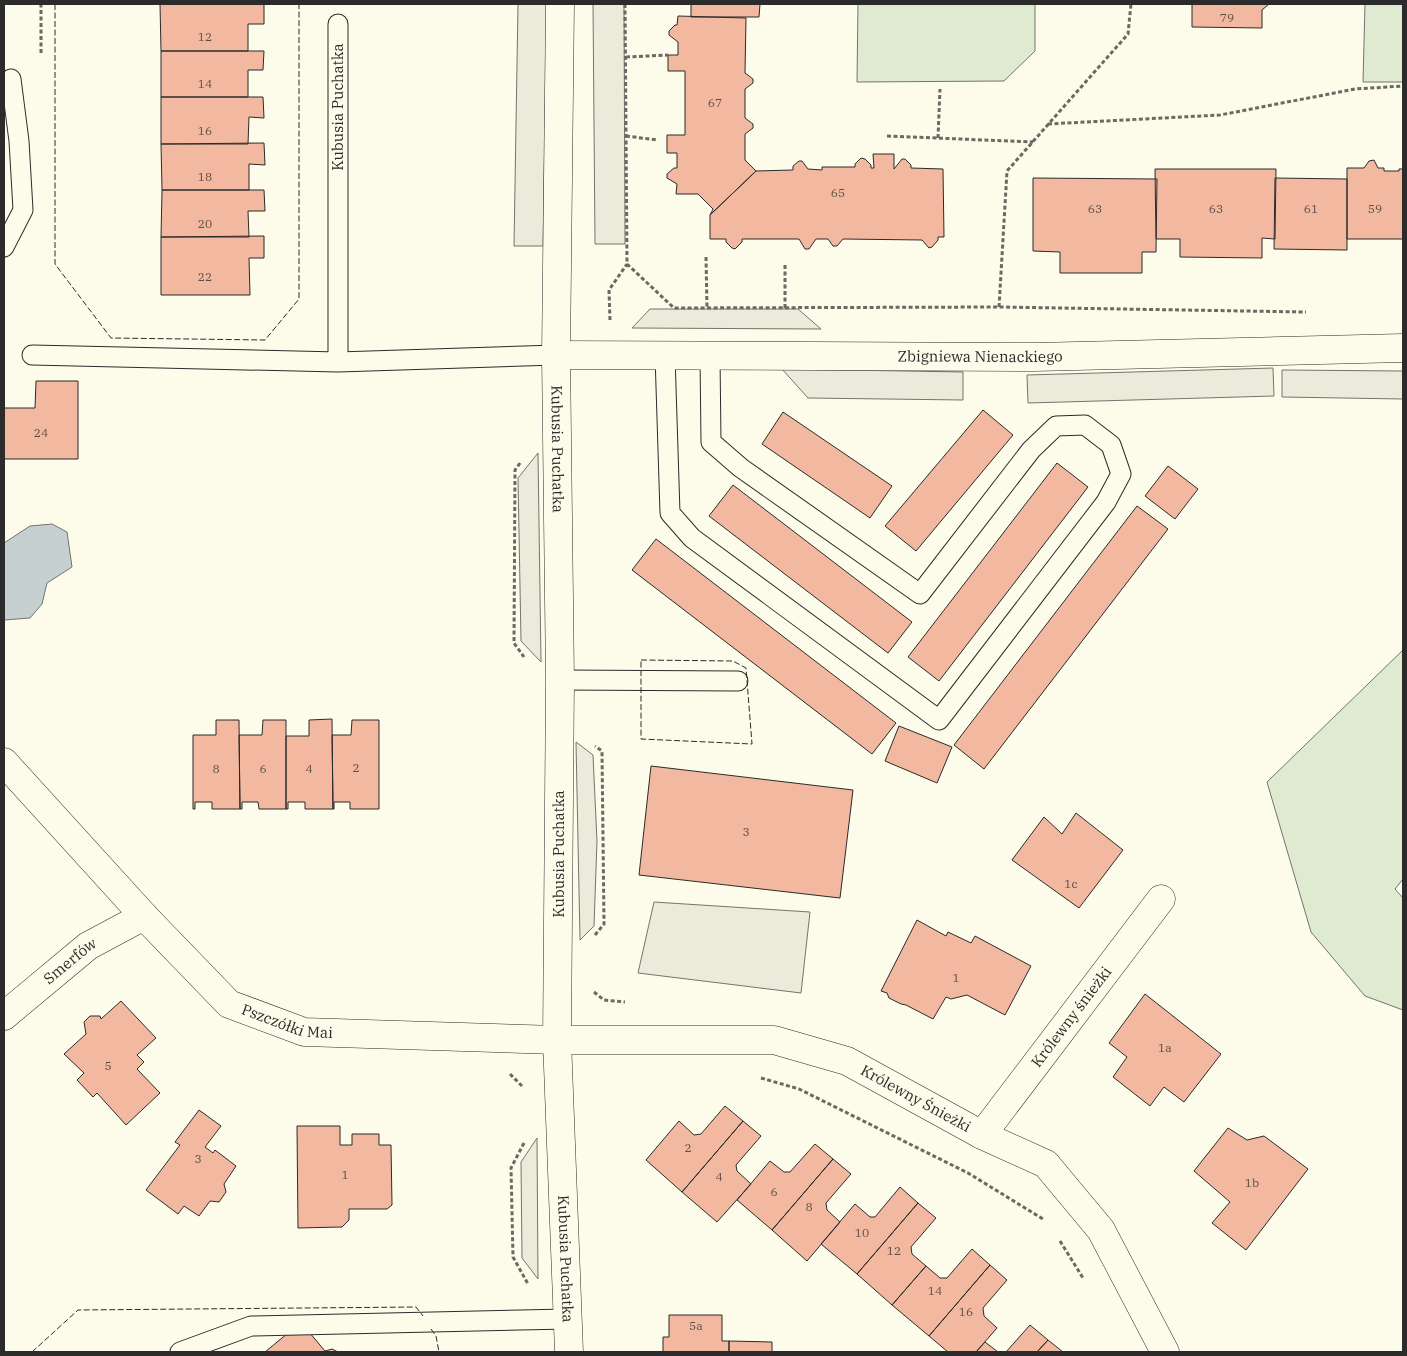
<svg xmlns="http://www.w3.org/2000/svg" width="1407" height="1356" font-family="'IBM Plex Serif',serif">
<rect width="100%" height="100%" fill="#fdfbea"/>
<path fill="#deebd1" stroke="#74746e" d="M 858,4 L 1035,4 L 1035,51 L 1004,81 L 857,82 Z
M 1365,4 L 1403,4 L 1403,82 L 1363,82 Z
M 1403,650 L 1403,879 L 1395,889 L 1403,898 L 1403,1010 L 1365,996 L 1311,932 L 1267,782 Z"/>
<path fill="#eceadb" stroke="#74746e" d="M 518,4 L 547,4 L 543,246 L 514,246 Z
M 593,4 L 624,4 L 625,244 L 595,244 Z
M 650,309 L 798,309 L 821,329 L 632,328 Z
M 1273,368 L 1274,396 L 1028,403 L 1027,375 Z
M 782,369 L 963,372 L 963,400 L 808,398 Z
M 1282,370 L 1403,371 L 1403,399 L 1282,397 Z
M 538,453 L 541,662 L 521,641 L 518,478 Z
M 576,742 L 593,755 L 597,841 L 594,926 L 580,940 Z
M 654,902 L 810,912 L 801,993 L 638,973 Z
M 537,1138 L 538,1279 L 522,1258 L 521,1162 Z"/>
<path fill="#c7d0d0" stroke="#74746e" d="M 52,524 L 67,532 L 72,567 L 47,583 L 42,604 L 30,618 L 4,620 L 4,543 L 30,526 Z"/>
<path fill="#f2b8a0" stroke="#2b2b2b" d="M 160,4 L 264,4 L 264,24 L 248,24 L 248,51 L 161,51 Z
M 691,4 L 760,4 L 759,17 L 691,17 Z
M 1192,4 L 1269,4 L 1262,10 L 1262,28 L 1192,27 Z
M 678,16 L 746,18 L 745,73 L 753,79 L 753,83 L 745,89 L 745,118 L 753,124 L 753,128 L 745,134 L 745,160 L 756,171 L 710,215 L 713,209 L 698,194 L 676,194 L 677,184 L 667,178 L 667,174 L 674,168 L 677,168 L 677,153 L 667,153 L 667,135 L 685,135 L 685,71 L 668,71 L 668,55 L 678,55 L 678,42 L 669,35 L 669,31 L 675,25 L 677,25 Z
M 161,51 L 264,51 L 263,70 L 248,70 L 248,97 L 161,97 Z
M 161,97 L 263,97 L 264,118 L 249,117 L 248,144 L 161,144 Z
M 264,143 L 265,165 L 249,164 L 249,190 L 162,190 L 161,144 Z
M 873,154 L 894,154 L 894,169 L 902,159 L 905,159 L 911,165 L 911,168 L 943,169 L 944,237 L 938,237 L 938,240 L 932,247 L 929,248 L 922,240 L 843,239 L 837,246 L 833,246 L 828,239 L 816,239 L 809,249 L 805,249 L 799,239 L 742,239 L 742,242 L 735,249 L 732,248 L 726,242 L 726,239 L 710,239 L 710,215 L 756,171 L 793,170 L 793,166 L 799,161 L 802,161 L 808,169 L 822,170 L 822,167 L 855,167 L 855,164 L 861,158 L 865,159 L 871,165 L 871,168 L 874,168 Z
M 1374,160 L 1378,168 L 1384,168 L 1384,171 L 1399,171 L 1399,169 L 1403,169 L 1403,239 L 1347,239 L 1347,168 L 1364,168 L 1369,161 Z
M 1155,169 L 1276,169 L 1275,239 L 1262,238 L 1262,258 L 1180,257 L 1180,239 L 1156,239 Z
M 1033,178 L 1157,179 L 1156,252 L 1142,252 L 1142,273 L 1060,273 L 1060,252 L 1033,251 Z
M 1275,178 L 1347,179 L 1347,250 L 1274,249 Z
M 162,190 L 264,190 L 265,211 L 248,211 L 249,237 L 161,237 Z
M 264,236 L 264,258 L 249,258 L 250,295 L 161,295 L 161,237 Z
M 36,381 L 78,381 L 78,459 L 4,459 L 4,408 L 35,408 Z
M 983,410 L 1013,435 L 916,551 L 885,526 Z
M 783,412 L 892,486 L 870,518 L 762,444 Z
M 1057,463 L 1088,487 L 939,681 L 908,657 Z
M 1168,466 L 1198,489 L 1175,519 L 1145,496 Z
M 733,485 L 912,622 L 888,653 L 709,516 Z
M 1137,506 L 1168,529 L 984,769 L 954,745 Z
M 656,539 L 896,723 L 872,754 L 632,570 Z
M 332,719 L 333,809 L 305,809 L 305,802 L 288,802 L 288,809 L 286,809 L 286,736 L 309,736 L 309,720 Z
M 216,720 L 239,720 L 240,809 L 212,809 L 212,802 L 195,802 L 195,809 L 193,809 L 193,735 L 216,735 Z
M 263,720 L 286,720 L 286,809 L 259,809 L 258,802 L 242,802 L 242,809 L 240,809 L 239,735 L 262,735 Z
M 352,720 L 379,720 L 379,809 L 350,809 L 350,802 L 334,802 L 334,809 L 333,809 L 332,735 L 351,735 Z
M 899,726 L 952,747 L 937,783 L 885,761 Z
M 651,766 L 853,790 L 840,898 L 639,875 Z
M 1076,813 L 1123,850 L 1079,908 L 1012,860 L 1044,817 L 1062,834 Z
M 917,920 L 946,936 L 948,932 L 971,943 L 975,936 L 1031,966 L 1005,1015 L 967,995 L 951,999 L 946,997 L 933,1019 L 906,1005 L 901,1004 L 889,998 L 887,993 L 881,991 Z
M 1145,994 L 1221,1054 L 1184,1102 L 1164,1087 L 1150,1106 L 1113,1077 L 1127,1057 L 1109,1043 Z
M 121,1001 L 156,1038 L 137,1055 L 144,1062 L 137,1069 L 160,1093 L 126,1125 L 97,1093 L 93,1097 L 77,1080 L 84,1073 L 64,1054 L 86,1034 L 84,1022 L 90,1016 L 100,1016 L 101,1019 Z
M 725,1106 L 743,1121 L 682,1192 L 646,1160 L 679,1121 L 694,1135 L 701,1134 Z
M 199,1110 L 221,1126 L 205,1147 L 213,1153 L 215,1150 L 236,1166 L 224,1184 L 226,1192 L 219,1202 L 210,1201 L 199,1216 L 184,1206 L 178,1214 L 146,1190 L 180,1145 L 175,1142 Z
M 743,1121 L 761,1136 L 736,1165 L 737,1171 L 751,1184 L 717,1222 L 682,1192 Z
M 297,1126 L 340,1126 L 340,1145 L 352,1145 L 352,1134 L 379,1134 L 379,1145 L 391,1145 L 392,1205 L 387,1209 L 349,1209 L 349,1220 L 342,1227 L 298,1228 Z
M 1228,1128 L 1247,1140 L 1264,1136 L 1308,1169 L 1246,1250 L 1212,1223 L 1230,1202 L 1194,1171 Z
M 815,1144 L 833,1159 L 772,1230 L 737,1200 L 770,1161 L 784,1172 L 790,1172 Z
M 833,1159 L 851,1174 L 826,1203 L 827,1210 L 840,1222 L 807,1261 L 772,1230 Z
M 900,1187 L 918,1203 L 857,1274 L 821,1244 L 855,1204 L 870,1217 L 875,1217 Z
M 918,1203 L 936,1218 L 911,1247 L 912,1254 L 926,1266 L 892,1305 L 857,1274 Z
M 972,1249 L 990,1265 L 929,1336 L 892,1305 L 926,1266 L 940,1278 L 947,1278 Z
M 990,1265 L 1007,1280 L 983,1308 L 984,1316 L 997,1328 L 976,1352 L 948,1352 L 929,1336 Z
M 669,1315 L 722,1315 L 722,1341 L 729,1341 L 729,1352 L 663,1352 L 663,1337 L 669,1337 Z
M 1030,1325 L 1048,1340 L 1037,1352 L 1006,1352 Z
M 309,1332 L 325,1351 L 332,1349 L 338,1352 L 265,1352 L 288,1333 Z
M 1048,1340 L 1063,1352 L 1037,1352 Z
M 729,1341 L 772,1342 L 772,1352 L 729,1352 Z
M 985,1342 L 998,1352 L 976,1352 Z"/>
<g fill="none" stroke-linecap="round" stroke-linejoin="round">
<defs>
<path id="lane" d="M 338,24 L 338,362 L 556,355
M 4,247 L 23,210 L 19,141 L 11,79
M 32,355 L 338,362
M 665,355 L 670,513 L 692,538 L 939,720 L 1106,502 L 1121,474 L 1111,445 L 1085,425 L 1056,426 L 1031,450 L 920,594 L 741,468 L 711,442 L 710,356
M 560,680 L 738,681
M 180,1352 L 251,1326 L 568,1319"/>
<g id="street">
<path id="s1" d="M 560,4 L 556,355 L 560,680 L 557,1040 L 569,1352"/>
<path id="s2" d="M 556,355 L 1035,357 L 1403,348"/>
<path id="s3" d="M 4,762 L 144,916 L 229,1004 L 304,1032 L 557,1040 L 774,1040 L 847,1061 L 982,1135 L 1046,1164 L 1101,1230 L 1165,1352"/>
<path id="s4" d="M 4,1016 L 88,946 L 144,916"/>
<path id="s5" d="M 982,1135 L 1161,899"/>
</g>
</defs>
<use href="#lane" stroke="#2b2b2b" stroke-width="21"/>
<use href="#street" stroke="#2b2b2b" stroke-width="29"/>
<path stroke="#6a6964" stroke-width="3" stroke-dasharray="4 2.5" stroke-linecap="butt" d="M 625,4 L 627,264 L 674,308 L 999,307 L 1306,312
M 41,53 L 41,4
M 626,57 L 668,55
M 1048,124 L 1220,115 L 1355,89 L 1403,86
M 626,136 L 657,140
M 887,136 L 1033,142
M 938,138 L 940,89
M 706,257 L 707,308
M 999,307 L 1007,171 L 1128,34 L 1131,4
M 785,308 L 785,265
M 610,320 L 609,290 L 627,264
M 520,463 L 515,470 L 514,643 L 524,657
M 595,935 L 604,924 L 602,751 L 595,746
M 594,992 L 604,1000 L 625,1002
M 510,1074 L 522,1086
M 761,1078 L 799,1089 L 968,1173 L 1043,1219
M 524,1143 L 511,1168 L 513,1257 L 528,1284
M 1060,1241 L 1083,1278"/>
<use href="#lane" stroke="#fdfbea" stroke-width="19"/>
<use href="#street" stroke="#fdfbea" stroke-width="28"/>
<path stroke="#2b2b2b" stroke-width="1" stroke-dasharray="6 2.5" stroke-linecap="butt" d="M 55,4 L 55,264 L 111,338 L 265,340 L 299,299 L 299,4
M 641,660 L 733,661 L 746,668 L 752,744 L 641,739 Z
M 431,1329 L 436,1336 L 439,1352
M 32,1352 L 78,1310 L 416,1307 L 423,1316"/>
</g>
<g text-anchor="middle" stroke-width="4" stroke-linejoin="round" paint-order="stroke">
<g font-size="12" fill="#5d4e48">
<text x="1227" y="22">79</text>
<text x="205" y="41">12</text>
<text x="205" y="88">14</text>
<text x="715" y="107">67</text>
<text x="205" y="135">16</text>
<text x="205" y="181">18</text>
<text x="838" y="197">65</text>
<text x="1095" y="213">63</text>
<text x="1216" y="213">63</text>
<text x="1311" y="213">61</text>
<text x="1375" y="213">59</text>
<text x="205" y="228">20</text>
<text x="205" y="281">22</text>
<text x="41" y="437">24</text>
<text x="356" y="772">2</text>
<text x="216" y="773">8</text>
<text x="263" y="773">6</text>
<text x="309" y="773">4</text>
<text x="746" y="836">3</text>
<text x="1071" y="888">1c</text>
<text x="956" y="982">1</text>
<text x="1165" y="1052">1a</text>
<text x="108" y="1070">5</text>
<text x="688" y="1152">2</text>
<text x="198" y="1163">3</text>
<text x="345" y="1179">1</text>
<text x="719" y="1181">4</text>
<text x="1252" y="1187">1b</text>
<text x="774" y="1196">6</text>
<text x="809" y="1211">8</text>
<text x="862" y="1237">10</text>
<text x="894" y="1255">12</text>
<text x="935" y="1295">14</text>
<text x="966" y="1316">16</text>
<text x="696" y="1330">5a</text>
</g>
<g font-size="15" fill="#2b2b2b" stroke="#fdfbea">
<text transform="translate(338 107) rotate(-90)" y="5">Kubusia Puchatka</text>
<text dy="5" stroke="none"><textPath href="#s2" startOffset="424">Zbigniewa Nienackiego</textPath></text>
<text dy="5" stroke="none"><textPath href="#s1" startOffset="445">Kubusia Puchatka</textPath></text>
<text transform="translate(559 854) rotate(-90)" y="5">Kubusia Puchatka</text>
<text dy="5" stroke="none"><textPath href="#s4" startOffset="86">Smerfów</textPath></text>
<text dy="5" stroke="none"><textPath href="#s5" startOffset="148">Królewny śnieżki</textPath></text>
<text dy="5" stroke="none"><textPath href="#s3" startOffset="392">Pszczółki Mai</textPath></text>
<text dy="5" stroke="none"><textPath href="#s3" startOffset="1035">Królewny Śnieżki</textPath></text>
<text dy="5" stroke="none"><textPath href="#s1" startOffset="1255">Kubusia Puchatka</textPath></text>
</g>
</g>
<rect width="1407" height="1356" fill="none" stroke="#2b2b2b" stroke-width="10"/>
</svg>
